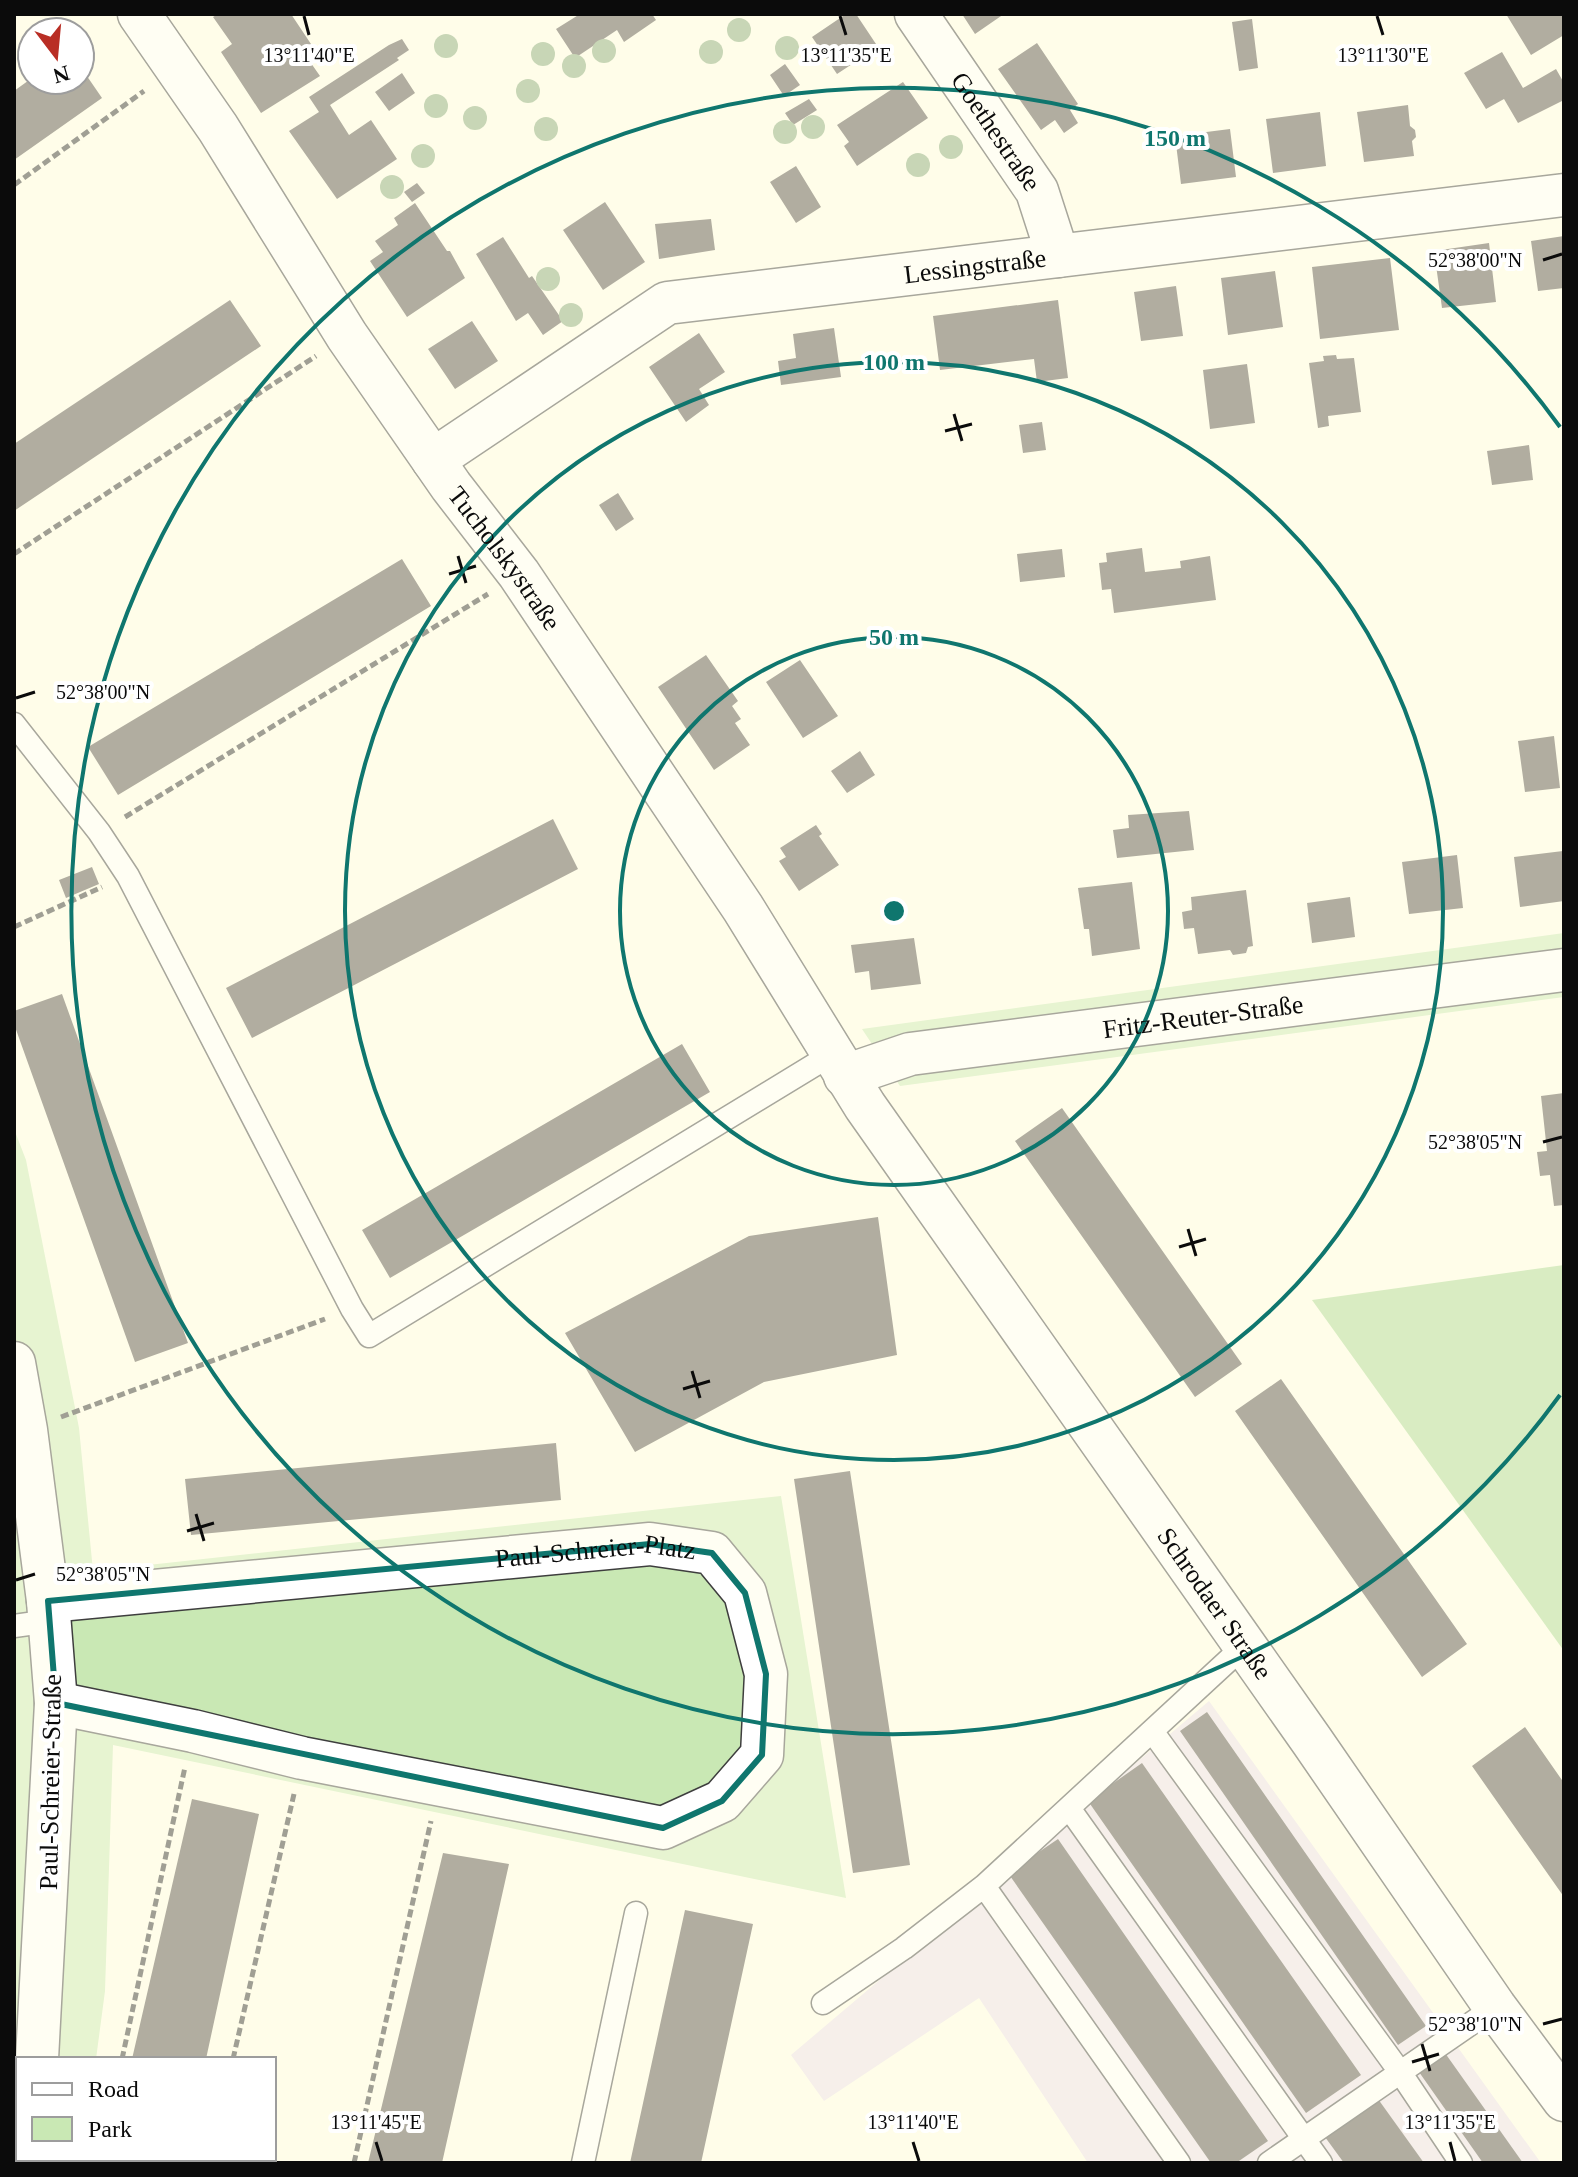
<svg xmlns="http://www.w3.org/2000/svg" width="1578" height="2177" font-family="'Times New Roman',serif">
<rect width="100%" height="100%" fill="#fffde9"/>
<path fill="#eadeea" d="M 1209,1701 L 1541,2163 L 1088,2163 L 979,1998 L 824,2101 L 791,2055 Z"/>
<path fill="#c9e8b4" d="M 1564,933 L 1564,997 L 900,1086 L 862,1029 Z
M 14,1129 L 26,1160 L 79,1428 L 93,1571 L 781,1496 L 846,1898 L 113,1745 L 105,1991 L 96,2059 L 18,2059 L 18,2159 L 82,2159 L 81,2163 L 14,2163 Z"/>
<path fill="#abd893" d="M 1564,1265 L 1564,1651 L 1312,1300 Z"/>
<path fill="#534d47" d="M 218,14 L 291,14 L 315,50 L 306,56 L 320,76 L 261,113 L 221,52 L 232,44 L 213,17 Z
M 580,14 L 652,14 L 656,20 L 624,42 L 617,30 L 575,58 L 556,29 Z
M 846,14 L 856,14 L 878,47 L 837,74 L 812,37 Z
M 962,14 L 1004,14 L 975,34 Z
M 1506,14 L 1564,14 L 1564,35 L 1531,55 Z
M 1252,19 L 1258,68 L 1239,71 L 1232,22 Z
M 402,39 L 409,50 L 397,58 L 399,60 L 330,105 L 349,135 L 371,120 L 397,159 L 337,199 L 289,131 L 319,112 L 309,97 L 389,45 Z
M 1037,43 L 1078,104 L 1070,110 L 1078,123 L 1064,133 L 1055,120 L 1041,130 L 998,69 Z
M 1502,52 L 1523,88 L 1556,69 L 1564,83 L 1564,100 L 1518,123 L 1504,99 L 1486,109 L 1464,73 Z
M 785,64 L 800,85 L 784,96 L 770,75 Z
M 80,66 L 102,98 L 14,160 L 14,91 L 32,78 L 80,80 Z
M 402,73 L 415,93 L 389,111 L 375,92 Z
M 903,82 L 928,118 L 857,166 L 844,146 L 849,142 L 837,125 Z
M 809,99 L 817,110 L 793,125 L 785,113 Z
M 1408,105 L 1410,126 L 1415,130 L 1416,137 L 1412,141 L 1414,156 L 1364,162 L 1357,112 Z
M 1320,112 L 1326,166 L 1273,173 L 1266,119 Z
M 1230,129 L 1236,177 L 1181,184 L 1175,136 Z
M 796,166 L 821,207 L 796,223 L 770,182 Z
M 417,183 L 425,193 L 412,202 L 404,192 Z
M 605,202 L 645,262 L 603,290 L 563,230 Z
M 415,203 L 447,251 L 450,251 L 465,278 L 407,317 L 370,261 L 383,252 L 375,241 L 398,225 L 394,218 Z
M 711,219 L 715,250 L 659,259 L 655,224 Z
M 1564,236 L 1564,288 L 1538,291 L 1531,241 Z
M 503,237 L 529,278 L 532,276 L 563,321 L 543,335 L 528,313 L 516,321 L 476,254 Z
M 1489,243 L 1496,302 L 1442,308 L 1434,251 Z
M 1390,258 L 1399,330 L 1320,339 L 1312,267 Z
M 1275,271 L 1283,327 L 1228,335 L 1221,278 Z
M 1176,286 L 1183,336 L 1141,341 L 1134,292 Z
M 230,300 L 261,346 L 14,511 L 14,444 Z
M 1058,300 L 1068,378 L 1037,382 L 1034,359 L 940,370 L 933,316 Z
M 472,321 L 498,361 L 455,389 L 428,349 Z
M 834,328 L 841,377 L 781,385 L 778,361 L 796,358 L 793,334 Z
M 699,333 L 725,372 L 699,389 L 709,405 L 686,422 L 649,367 Z
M 1336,355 L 1337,359 L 1354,358 L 1361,412 L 1328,416 L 1329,426 L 1318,428 L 1309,363 L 1324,361 L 1323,356 Z
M 1247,364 L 1255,423 L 1210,429 L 1203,370 Z
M 1042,422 L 1046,450 L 1023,453 L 1019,425 Z
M 1529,445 L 1533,480 L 1492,485 L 1487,451 Z
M 618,493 L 634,519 L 616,531 L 599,505 Z
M 1142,548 L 1145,572 L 1181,568 L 1180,561 L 1210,556 L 1216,600 L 1114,613 L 1111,589 L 1102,590 L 1099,563 L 1107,562 L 1106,553 Z
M 1062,549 L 1065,577 L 1020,582 L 1017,554 Z
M 402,559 L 431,606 L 118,795 L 88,747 Z
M 706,655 L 738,701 L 732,706 L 741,719 L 735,723 L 750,745 L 714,770 L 658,687 Z
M 800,660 L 838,716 L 803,738 L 766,682 Z
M 1554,736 L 1560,788 L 1525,792 L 1518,741 Z
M 860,751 L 875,775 L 847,793 L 831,771 Z
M 1189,811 L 1194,850 L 1117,858 L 1113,830 L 1129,828 L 1128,815 Z
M 553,819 L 578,869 L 252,1038 L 226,988 Z
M 816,825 L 822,834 L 819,836 L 839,865 L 799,891 L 779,861 L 786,857 L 780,848 Z
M 1563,851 L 1564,901 L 1520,907 L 1514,857 Z
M 1457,855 L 1463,908 L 1409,914 L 1402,862 Z
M 92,867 L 99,884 L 66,898 L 59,880 Z
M 1132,882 L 1140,949 L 1092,956 L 1089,929 L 1084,929 L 1078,888 Z
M 1246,890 L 1253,946 L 1248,947 L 1246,953 L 1233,955 L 1230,950 L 1198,954 L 1194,928 L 1184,929 L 1182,912 L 1192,910 L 1191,897 Z
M 1350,897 L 1355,937 L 1312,943 L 1307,903 Z
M 914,938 L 921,984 L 871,990 L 869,971 L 855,973 L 851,945 Z
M 62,994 L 188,1343 L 135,1362 L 14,1024 L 14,1011 Z
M 682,1044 L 710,1092 L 390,1278 L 362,1230 Z
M 1564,1093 L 1564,1205 L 1554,1206 L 1550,1175 L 1540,1176 L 1537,1152 L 1547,1151 L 1541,1096 Z
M 1062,1108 L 1242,1364 L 1195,1397 L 1015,1141 Z
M 878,1217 L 897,1355 L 764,1382 L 635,1452 L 565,1333 L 749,1236 Z
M 1281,1379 L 1467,1644 L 1422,1677 L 1235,1411 Z
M 556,1443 L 561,1500 L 191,1535 L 185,1479 Z
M 850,1471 L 910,1865 L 853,1873 L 794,1479 Z
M 1207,1712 L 1426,2026 L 1398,2045 L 1180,1731 Z
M 1525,1727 L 1564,1783 L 1564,1897 L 1472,1766 Z
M 1142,1763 L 1361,2075 L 1306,2113 L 1088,1801 Z
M 192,1799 L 259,1814 L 206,2059 L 132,2059 Z
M 1058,1839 L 1268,2141 L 1236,2163 L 1211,2163 L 1008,1873 Z
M 443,1853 L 509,1864 L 442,2163 L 368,2163 Z
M 685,1910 L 753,1924 L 701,2163 L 630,2163 Z
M 1445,2053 L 1523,2163 L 1483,2163 L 1419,2072 Z
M 1378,2099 L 1424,2163 L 1344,2163 L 1325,2137 Z
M 108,2159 L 184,2159 L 183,2163 L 107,2163 Z"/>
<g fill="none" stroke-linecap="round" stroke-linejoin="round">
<defs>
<path id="lane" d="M 14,724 L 99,832 L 128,876 L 352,1309 L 369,1336 L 834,1053
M 14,1626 L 50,1621
M 1152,1731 L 1400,2072 L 1461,2163
M 1069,1808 L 1321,2163
M 984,1886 L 1179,2163
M 823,2003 L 904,1948 L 984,1886 L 1245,1645
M 583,2163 L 636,1913
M 1269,2163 L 1495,2007"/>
<g id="street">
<path id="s1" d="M 139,14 L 218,128 L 347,336 L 451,486 L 519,574 L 743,908 L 865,1106 L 1312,1741 L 1495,2007 L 1564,2100"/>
<path id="s2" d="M 916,14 L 1037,191 L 1058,256"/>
<path id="s3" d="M 433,460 L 667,303 L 1564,195"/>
<path id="s4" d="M 845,1076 L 910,1054 L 1564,970"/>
<path d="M 14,1363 L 26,1430 L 48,1601 L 56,1703 L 37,2059"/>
<path id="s5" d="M 48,1601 L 650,1544 L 712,1553 L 745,1593 L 766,1674 L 762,1755 L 722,1801 L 663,1828 L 302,1758 L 193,1731 L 56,1703"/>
<path d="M 31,2163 L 31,2159"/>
</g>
</defs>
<use href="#lane" stroke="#3e3e3e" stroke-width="25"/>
<use href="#street" stroke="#3e3e3e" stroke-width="45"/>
<path stroke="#2d2d2d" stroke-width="5" stroke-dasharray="8 4" stroke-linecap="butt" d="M 14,185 L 144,91
M 14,554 L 316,356
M 125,817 L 488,594
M 14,927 L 102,887
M 61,1417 L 325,1319
M 122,2059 L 185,1767
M 233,2059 L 294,1794
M 99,2163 L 100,2159
M 209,2163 L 210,2159
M 354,2163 L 431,1821"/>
<use href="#lane" stroke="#fff" stroke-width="22"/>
<use href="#street" stroke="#fff" stroke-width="42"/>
</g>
<g fill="#86a778">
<circle cx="739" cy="30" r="12"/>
<circle cx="446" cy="46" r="12"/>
<circle cx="787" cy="48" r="12"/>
<circle cx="604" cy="51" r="12"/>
<circle cx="711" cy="52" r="12"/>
<circle cx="543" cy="54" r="12"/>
<circle cx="574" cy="66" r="12"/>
<circle cx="528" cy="91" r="12"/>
<circle cx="436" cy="106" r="12"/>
<circle cx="475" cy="118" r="12"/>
<circle cx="813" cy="127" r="12"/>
<circle cx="546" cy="129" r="12"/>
<circle cx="785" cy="132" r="12"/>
<circle cx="951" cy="147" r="12"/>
<circle cx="423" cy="156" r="12"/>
<circle cx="918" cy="165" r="12"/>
<circle cx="392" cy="187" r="12"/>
<circle cx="548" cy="279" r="12"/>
<circle cx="571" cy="315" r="12"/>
</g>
<path d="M0 0H1578V2177H0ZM 650,1544 L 712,1553 L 745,1593 L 766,1674 L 762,1755 L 722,1801 L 663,1828 L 56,1703 L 48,1601 Z" fill="#fffde9" fill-opacity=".55" fill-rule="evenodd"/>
<path fill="none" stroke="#0f766e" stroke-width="6" stroke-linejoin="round" d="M 650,1544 L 712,1553 L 745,1593 L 766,1674 L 762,1755 L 722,1801 L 663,1828 L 56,1703 L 48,1601 Z"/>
<path fill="none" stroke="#0b0b0b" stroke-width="3" d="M 304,16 L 309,35M 840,16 L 846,35M 1377,16 L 1383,35M 1543,260 L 1562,254M 954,414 L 962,441M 945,431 L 972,424M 458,556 L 466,583M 449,574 L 476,566M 16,698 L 35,692M 1543,1142 L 1562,1137M 1188,1229 L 1196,1256M 1179,1247 L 1206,1239M 692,1371 L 700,1398M 683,1389 L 710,1381M 196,1514 L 204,1541M 187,1531 L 214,1523M 16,1580 L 35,1574M 1543,2024 L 1562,2019M 1422,2044 L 1430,2071M 1412,2062 L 1439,2054M 376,2142 L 382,2161M 913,2142 L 919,2161M 1450,2142 L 1455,2161"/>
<g fill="none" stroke="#0f766e" stroke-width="4">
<circle cx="894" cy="911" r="274"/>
<circle cx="894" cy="911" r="549"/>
<path d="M1560 1395A823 823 0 1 1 1560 427"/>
</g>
<g text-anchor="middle" stroke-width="8" stroke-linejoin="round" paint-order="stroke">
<g font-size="26" fill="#0b0b0b" stroke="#fff">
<text dy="9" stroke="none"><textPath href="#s2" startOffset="142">Goethestraße</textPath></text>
<text dy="9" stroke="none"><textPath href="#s3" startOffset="592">Lessingstraße</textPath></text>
<text dy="9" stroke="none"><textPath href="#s1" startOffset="656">Tucholskystraße</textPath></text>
<text dy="9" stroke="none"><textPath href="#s4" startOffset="364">Fritz-Reuter-Straße</textPath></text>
<text dy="9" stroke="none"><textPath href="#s5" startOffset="550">Paul-Schreier-Platz</textPath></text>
<text dy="9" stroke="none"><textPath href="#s1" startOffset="1920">Schrodaer Straße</textPath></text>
<text transform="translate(50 1782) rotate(-89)" y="9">Paul-Schreier-Straße</text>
</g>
</g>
<g font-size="20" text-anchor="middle" fill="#0b0b0b" stroke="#fff" stroke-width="8" stroke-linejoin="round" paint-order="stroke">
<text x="309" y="62">13°11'40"E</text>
<text x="846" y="62">13°11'35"E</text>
<text x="1383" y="62">13°11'30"E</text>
<text x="1475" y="267">52°38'00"N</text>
<text x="103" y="699">52°38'00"N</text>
<text x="1475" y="1149">52°38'05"N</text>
<text x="103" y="1581">52°38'05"N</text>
<text x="1475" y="2031">52°38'10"N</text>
<text x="376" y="2129">13°11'45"E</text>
<text x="913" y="2129">13°11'40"E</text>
<text x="1450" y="2129">13°11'35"E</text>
</g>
<circle cx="894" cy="911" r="12" fill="#0f766e" stroke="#fff" stroke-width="4"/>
<g font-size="24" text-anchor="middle" font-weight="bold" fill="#0f766e" stroke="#fff" stroke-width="8" stroke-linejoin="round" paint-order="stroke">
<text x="1175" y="146">150 m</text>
<text x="894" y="370">100 m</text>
<text x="894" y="645">50 m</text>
</g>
<rect width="1578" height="2177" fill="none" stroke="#0b0b0b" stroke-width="32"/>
<rect x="16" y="2057" width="260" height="104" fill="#ffffff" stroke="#9d9d9d" stroke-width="2"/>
<rect x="32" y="2083" width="40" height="12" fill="#ffffff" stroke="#9d9d9d" stroke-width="2"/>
<text x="88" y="2097" font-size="24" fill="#0b0b0b">Road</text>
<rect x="32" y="2117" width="40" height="24" fill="#c9e8b4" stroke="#9d9d9d" stroke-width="2"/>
<text x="88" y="2137" font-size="24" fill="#0b0b0b">Park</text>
<g transform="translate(56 56) rotate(164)"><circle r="38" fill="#ffffff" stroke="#9d9d9d" stroke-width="2"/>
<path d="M0-6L14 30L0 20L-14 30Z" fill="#b92e25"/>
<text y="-12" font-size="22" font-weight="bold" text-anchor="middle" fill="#0b0b0b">N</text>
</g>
</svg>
